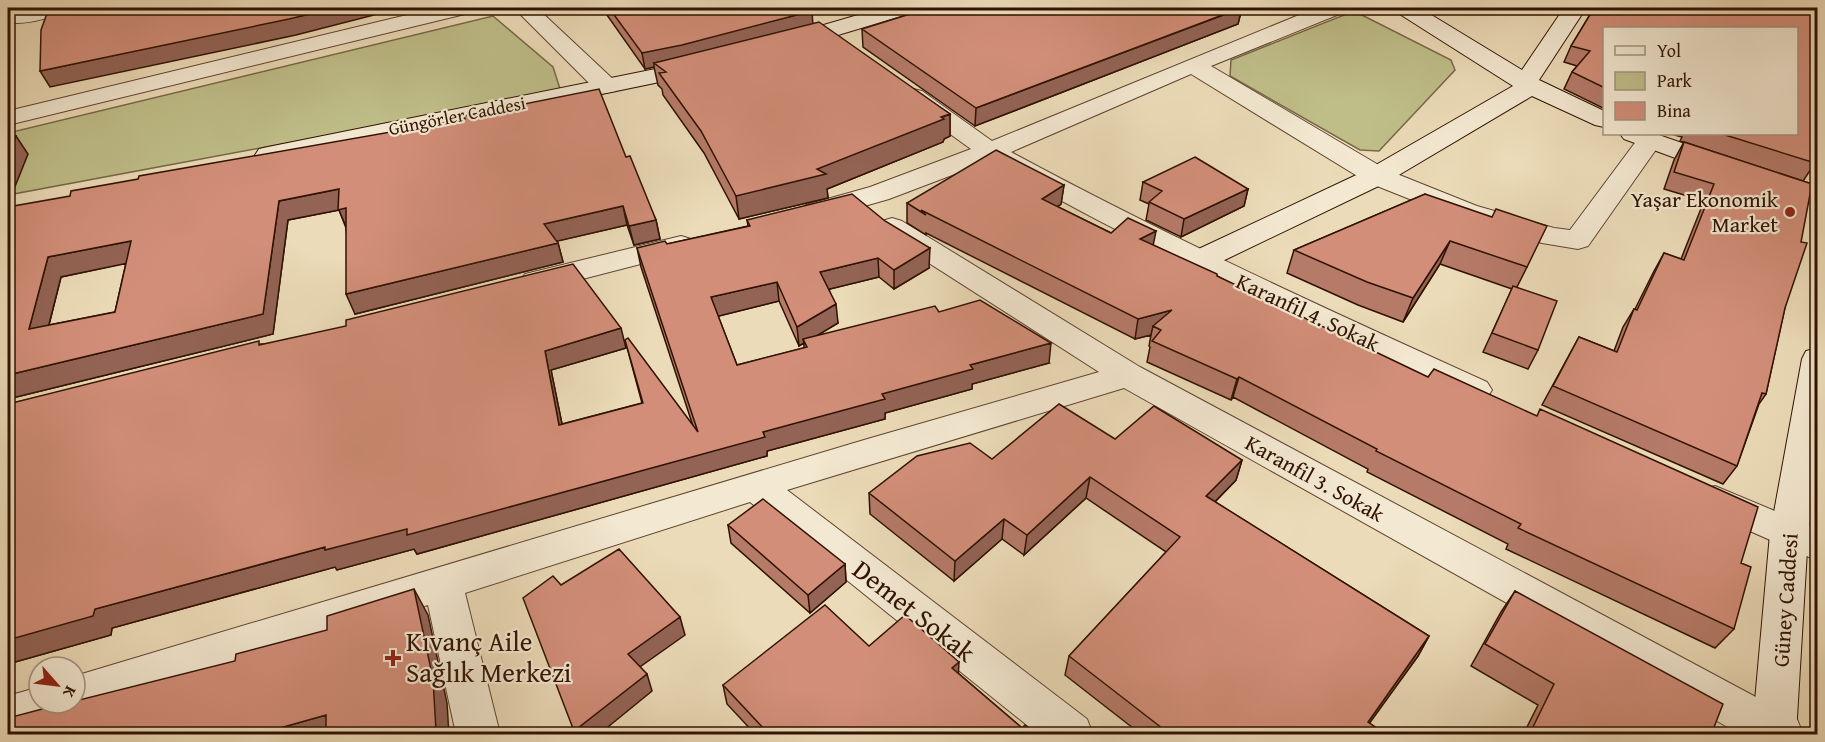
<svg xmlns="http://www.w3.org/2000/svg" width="1825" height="742" font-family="'Gentium Book Plus',serif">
<rect width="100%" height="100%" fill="#ecdbb8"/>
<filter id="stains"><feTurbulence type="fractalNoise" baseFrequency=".00333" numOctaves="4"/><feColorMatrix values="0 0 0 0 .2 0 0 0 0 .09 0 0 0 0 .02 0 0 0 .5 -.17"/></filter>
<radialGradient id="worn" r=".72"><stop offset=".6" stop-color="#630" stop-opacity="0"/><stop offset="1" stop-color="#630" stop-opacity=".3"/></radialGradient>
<path fill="#bfbe89" stroke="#786846" stroke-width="1.5" d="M 1354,11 L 1451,60 L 1455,70 L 1379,151 L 1360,150 L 1230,76 L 1231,60 Z
M 493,16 L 553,67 L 561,92 L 8,195 L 8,133 Z"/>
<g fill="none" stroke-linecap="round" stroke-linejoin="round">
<defs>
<path id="street" d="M 29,8 L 70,8 L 67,13 C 49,17 25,26 8,22 L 8,12 Z
M 436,8 L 472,8 L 469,13 L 8,125 L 8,111 Z
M 514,8 L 537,8 L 615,81 L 618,86 L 615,91 L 606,93 L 597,91 Z
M 1316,8 L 1345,8 L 1342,13 L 1211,66 L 1387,170 L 1477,206 L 1554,228 L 1570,230 L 1640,136 L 1648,134 L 1658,136 L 1662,141 L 1588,246 L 1578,249 L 1542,243 L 1457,218 L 1367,182 L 1191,74 L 1011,152 C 1166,236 1326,309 1487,382 L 1492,390 L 1487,398 L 1475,402 L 1463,398 C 1303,323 1143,248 989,161 L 889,199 L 826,217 L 816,219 L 806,217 L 802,211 L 806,205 L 870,187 L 971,149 L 904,101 L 901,96 L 904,91 L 913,89 L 922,91 L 992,141 Z
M 892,218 L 902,221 L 1140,367 L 1797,719 L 1803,734 L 1740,734 L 1124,388 L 787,490 L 1087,719 L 1093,734 L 1038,734 L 750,502 L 465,593 L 500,734 L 456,734 L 428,605 L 75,716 L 67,713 L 65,717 L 8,734 L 8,696 L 39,687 L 39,703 L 75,703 L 75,676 L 864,440 L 1099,372 L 882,233 L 878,227 L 882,221 Z
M 681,236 L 691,239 L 696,245 L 691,251 L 536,291 L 525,288 L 521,281 L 525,274 Z
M 1715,486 L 1818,529 L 1818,561 L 1702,510 L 1696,500 L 1702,490 Z"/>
<path id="secondary" d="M 882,8 L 914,8 L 911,13 L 795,48 L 787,50 L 779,48 L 776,43 L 779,38 Z
M 1395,8 L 1420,8 L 1522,70 L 1564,8 L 1586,8 L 1539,80 L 1604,111 L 1604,127 L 1595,125 L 1532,96 L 1387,182 L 1210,267 L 1200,269 L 1190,267 L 1185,260 L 1190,253 L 1367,170 L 1513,86 L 1398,13 Z
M 700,60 L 708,62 L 712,67 L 708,72 L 268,163 L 259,161 L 255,155 L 259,149 L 268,147 Z
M 1620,134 L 1656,134 L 1731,160 L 1735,166 L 1731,172 L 1722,174 L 1713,172 L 1624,139 Z
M 1768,173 L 1818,188 L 1818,205 L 1758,187 L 1754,181 L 1758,175 Z
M 1818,348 L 1818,471 L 1808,534 L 1796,734 L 1752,734 L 1770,534 L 1802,359 L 1806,351 Z"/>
</defs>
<use href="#street" stroke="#5f4430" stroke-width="2"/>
<use href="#secondary" stroke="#301202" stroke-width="2"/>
<use href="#street" fill="#f3e8d1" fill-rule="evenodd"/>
<use href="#secondary" fill="#f3e8d1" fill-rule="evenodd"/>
</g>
<path fill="#b57a68" stroke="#301202" stroke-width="1.5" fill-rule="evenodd" d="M 602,8 L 806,8 L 813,24 L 950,114 L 950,136 L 944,139 L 943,142 L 827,189 L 828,198 L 739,219 L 704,153 L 663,95 L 662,89 L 658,85 L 654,67 L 645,69 Z
M 1242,8 L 1238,24 L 975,126 L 863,47 L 862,29 Z
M 1594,8 L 1818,8 L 1818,151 L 1815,163 L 1803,181 L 1680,141 L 1682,137 L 1671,134 L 1797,134 L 1797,28 L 1605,28 L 1605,109 L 1564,89 L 1572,72 L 1577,66 L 1564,62 L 1571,46 Z
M 1684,142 L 1812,184 L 1766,394 L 1759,404 L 1737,466 L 1723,484 L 1542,405 L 1579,337 L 1614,351 L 1623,327 L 1634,309 L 1635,309 L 1654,271 L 1664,253 L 1681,259 L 1704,201 L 1664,189 L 1674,160 Z
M 626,157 L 656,220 L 660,239 L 634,245 L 627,225 L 556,241 L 558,243 L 563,262 L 355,314 L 346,228 L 339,210 L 288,220 L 273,334 L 8,399 L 8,207 ZM 126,263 L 115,312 L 49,325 L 61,277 Z
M 1143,182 L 1248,189 L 1244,206 L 1181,237 L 1146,220 L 1149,204 L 1140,200 Z
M 1064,185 L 1061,204 L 1058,207 L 1111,233 L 1153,245 L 1217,276 L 1741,563 L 1734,629 L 1715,648 L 1506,549 L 1508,544 L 1367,472 L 1368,469 L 1233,397 L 1231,400 L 1147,362 L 1150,347 L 1149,346 L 1151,335 L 1135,339 L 926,233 L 926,235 L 907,223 L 907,203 Z
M 1425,194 L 1527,267 L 1517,287 L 1538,350 L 1528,369 L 1483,352 L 1512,289 L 1440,264 L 1403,322 L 1358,305 L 1287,273 L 1294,250 Z
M 747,220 L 929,268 L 894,289 L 879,277 L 829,289 L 838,323 L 816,336 L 939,312 L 1049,363 L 972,384 L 972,389 L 885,413 L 885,419 L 767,451 L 767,456 L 417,554 L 414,549 L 337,570 L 335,567 L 112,628 L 111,635 L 8,664 L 8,404 L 261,344 L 626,348 L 551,370 L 562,424 L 642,403 L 625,340 L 693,426 L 641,267 L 637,248 L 667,244 L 748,226 ZM 779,301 L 799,346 L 804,343 L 804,348 L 737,365 L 718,316 Z
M 1115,439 L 1242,460 L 1236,480 L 1215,502 L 1429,636 L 1418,656 L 1369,723 L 1387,735 L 1142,735 L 1065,675 L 1069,656 L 1166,552 L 1086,498 L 1024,555 L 1002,539 L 954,581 L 870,514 L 869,493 L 992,459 Z
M 728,525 L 845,564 L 846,582 L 810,613 L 731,543 Z
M 1515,591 L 1711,735 L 1523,735 L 1538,705 L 1471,666 L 1501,612 Z
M 869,646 L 959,674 L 1022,728 L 1037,735 L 756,735 L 727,704 L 723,685 Z"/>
<path fill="#936355" stroke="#301202" stroke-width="1.5" d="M 336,8 L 401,8 L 296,35 L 50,87 L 40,71 Z
M 1242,8 L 1238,24 L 975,126 L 976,108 Z
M 812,11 L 813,26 L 654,63 L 654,67 L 645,69 L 642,53 Z
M 950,114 L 950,136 L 944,139 L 943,142 L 827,189 L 828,198 L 739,219 L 736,196 L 817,169 Z
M 16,136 L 28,154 L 10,199 L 8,200 L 8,156 Z
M 1064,185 L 1061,204 L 1040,218 L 1042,199 Z
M 339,189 L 347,208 L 347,229 L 339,210 L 288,220 L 273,334 L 8,399 L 8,375 L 263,314 L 279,201 Z
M 1248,189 L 1244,206 L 1181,237 L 1184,219 Z
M 623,206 L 627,225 L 549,243 L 544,224 Z
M 656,220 L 660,239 L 634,245 L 629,226 Z
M 1156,231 L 1152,251 L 1140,239 Z
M 131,241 L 143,260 L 61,277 L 43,348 L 29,329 L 48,257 Z
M 1450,241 L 1440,264 L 1403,322 L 1413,298 Z
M 558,243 L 563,262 L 355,314 L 346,294 Z
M 930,248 L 929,268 L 894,289 L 894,270 Z
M 878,258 L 879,277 L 822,291 L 820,272 Z
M 777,282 L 779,301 L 715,317 L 711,297 Z
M 836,304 L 838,323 L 805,343 L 803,339 L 804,343 L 799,346 L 797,327 Z
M 1172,310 L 1161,330 L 1153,326 L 1151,335 L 1135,339 L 1138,319 Z
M 621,328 L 626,348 L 551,370 L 566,444 L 559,425 L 545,351 Z
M 1051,343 L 1049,363 L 972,384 L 972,389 L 885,413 L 885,419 L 767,451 L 767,456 L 417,554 L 414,549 L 337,570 L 335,567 L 112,628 L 111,635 L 8,664 L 8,640 L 95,609 L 325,547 L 763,432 L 970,365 Z
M 1239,377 L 1233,397 L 1231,400 L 1237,379 Z
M 1242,460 L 1236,480 L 1201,516 L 1206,496 Z
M 1090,477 L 1086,498 L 1024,555 L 1027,535 Z
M 1004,519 L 1002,539 L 954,581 L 955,561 Z
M 845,564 L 846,582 L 810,613 L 808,595 Z
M 414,589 L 428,615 L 447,703 L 449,735 L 428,735 Z
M 680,617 L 685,635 L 634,671 L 628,654 Z
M 1429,636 L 1418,656 L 1361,735 L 1368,722 Z
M 959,662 L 958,681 L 952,668 Z
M 647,674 L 652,691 L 598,735 L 575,735 L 574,731 Z
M 326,715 L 340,735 L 255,735 Z"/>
<path fill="#d28e79" stroke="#301202" stroke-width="1.5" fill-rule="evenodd" d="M 49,8 L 336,8 L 289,19 L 40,71 L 41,30 Z
M 609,8 L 806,8 L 812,11 L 682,45 L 642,53 Z
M 929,8 L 1241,8 L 976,108 L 862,29 Z
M 1594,8 L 1818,8 L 1818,151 L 1815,163 L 1722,134 L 1797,134 L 1797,28 L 1605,28 L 1605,88 L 1572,72 L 1590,51 L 1571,46 Z
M 819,22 L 950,114 L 941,117 L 944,119 L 817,169 L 826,174 L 736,196 L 701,131 L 659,73 L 666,72 L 654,63 Z
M 599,89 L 626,157 L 630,156 L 656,220 L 629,226 L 623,206 L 544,224 L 558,243 L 346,294 L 346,208 L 338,210 L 339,189 L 279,201 L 263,314 L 8,375 L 8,207 L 70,196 L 71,191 L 138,179 L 139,176 L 465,119 L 464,116 ZM 131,241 L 115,312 L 29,329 L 48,257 Z
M 16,136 L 8,156 L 8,137 Z
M 1684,142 L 1812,184 L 1801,242 L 1807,243 L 1785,308 L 1766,394 L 1762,393 L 1737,466 L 1553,386 L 1579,337 L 1617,352 L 1634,309 L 1637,310 L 1664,253 L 1684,260 L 1714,184 L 1674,172 Z
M 996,150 L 1064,185 L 1042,199 L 1111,233 L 1128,218 L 1156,231 L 1140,239 L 1217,274 L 1217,276 L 1428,377 L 1434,369 L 1537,416 L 1540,409 L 1758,507 L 1741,563 L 1751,567 L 1734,629 L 1518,528 L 1521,524 L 1376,451 L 1377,449 L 1239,377 L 1237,379 L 1152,341 L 1161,330 L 1153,326 L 1172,310 L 1138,319 L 921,210 L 926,215 L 907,203 Z
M 1195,157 L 1248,189 L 1184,219 L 1149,202 L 1162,191 L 1143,182 Z
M 852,194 L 885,221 L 930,248 L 894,270 L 878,258 L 820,272 L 836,304 L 797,327 L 777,282 L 711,297 L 737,365 L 807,347 L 803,339 L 935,306 L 939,312 L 980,300 L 1051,343 L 970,365 L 973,369 L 882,394 L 885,399 L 763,432 L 765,437 L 407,535 L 407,529 L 325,550 L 325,547 L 95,609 L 93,616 L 8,640 L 8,404 L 259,341 L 259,345 L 346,326 L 346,320 L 573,264 L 621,328 L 545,351 L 559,425 L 643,403 L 625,340 L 628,338 L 698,432 L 637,248 L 665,241 L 667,244 L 750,226 L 747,220 Z
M 1425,194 L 1492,217 L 1496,209 L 1547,226 L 1527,267 L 1450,241 L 1413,298 L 1367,282 L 1294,250 Z
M 1513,286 L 1557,301 L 1538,350 L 1492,333 Z
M 1059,404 L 1115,439 L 1154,406 L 1242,460 L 1206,496 L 1429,636 L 1368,722 L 1387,735 L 1171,735 L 1069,656 L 1180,537 L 1090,477 L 1027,535 L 1004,519 L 955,561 L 869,493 L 917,456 L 970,443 L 992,459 Z
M 763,499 L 845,564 L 808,595 L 728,525 Z
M 619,549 L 680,617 L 628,654 L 647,674 L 574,731 L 523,598 L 553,576 L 561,585 Z
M 414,589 L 433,679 L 436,731 L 428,735 L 326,735 L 326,715 L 255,735 L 8,735 L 8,718 L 65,703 L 75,703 L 75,701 L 235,661 L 236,654 L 327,630 L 327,616 Z
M 1515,591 L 1723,704 L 1711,735 L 1529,735 L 1554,684 L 1485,644 Z
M 825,605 L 869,646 L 905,615 L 959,662 L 952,668 L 1022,728 L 1025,725 L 1037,735 L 764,735 L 767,732 L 723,685 Z"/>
<g fill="#8f2418" stroke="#f3e8d1" stroke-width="2">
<circle cx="1790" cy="212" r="6"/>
<path d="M390 649h6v6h6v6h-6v6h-6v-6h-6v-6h6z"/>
</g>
<g text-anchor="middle" stroke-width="4.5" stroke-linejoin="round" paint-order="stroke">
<g font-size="18" fill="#301202" stroke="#f3e8d1">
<text transform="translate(457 116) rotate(-11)" y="6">Güngörler Caddesi</text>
</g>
<g font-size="22" fill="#301202" stroke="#f3e8d1" text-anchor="end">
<text x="1778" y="207">Yaşar Ekonomik<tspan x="1778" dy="25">Market</tspan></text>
</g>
<g font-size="22" fill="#301202" stroke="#f3e8d1">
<text transform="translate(1308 312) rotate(25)" y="8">Karanfil 4. Sokak</text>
<text transform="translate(1315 478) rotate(29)" y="8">Karanfil 3. Sokak</text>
<text transform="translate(1785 600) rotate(-86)" y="8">Güney Caddesi</text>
</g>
<g font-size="27" fill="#301202" stroke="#f3e8d1">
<text transform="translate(914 611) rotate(38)" y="9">Demet Sokak</text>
</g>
<g font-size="27" fill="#301202" stroke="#f3e8d1" text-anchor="start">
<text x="406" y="651">Kıvanç Aile<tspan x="406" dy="31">Sağlık Merkezi</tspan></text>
</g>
</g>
<rect width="1825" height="742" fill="none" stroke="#ecdbb8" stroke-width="30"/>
<rect x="9" y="9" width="1807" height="724" fill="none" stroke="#301202" stroke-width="3"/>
<rect x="15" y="15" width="1795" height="712" fill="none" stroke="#301202" stroke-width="1.5"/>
<rect x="1603" y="27" width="195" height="108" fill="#f3e8d1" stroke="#a5927e" stroke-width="1.5"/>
<rect x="1615" y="46" width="30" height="9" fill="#f3e8d1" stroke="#a5927e" stroke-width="1.5"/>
<text x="1657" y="57" font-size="18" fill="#301202">Yol</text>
<rect x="1615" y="72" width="30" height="18" fill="#bfbe89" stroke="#a5927e" stroke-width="1.5"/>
<text x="1657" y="87" font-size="18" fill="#301202">Park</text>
<rect x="1615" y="102" width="30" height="18" fill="#d28e79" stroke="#a5927e" stroke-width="1.5"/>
<text x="1657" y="117" font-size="18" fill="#301202">Bina</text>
<g transform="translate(57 685) rotate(118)"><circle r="28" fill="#f3e8d1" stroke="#a5927e" stroke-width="1.5"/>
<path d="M0-4.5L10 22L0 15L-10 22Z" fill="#8f2418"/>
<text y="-9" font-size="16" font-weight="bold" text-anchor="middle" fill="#301202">K</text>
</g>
<rect width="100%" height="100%" filter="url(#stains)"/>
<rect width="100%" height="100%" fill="url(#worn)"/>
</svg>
